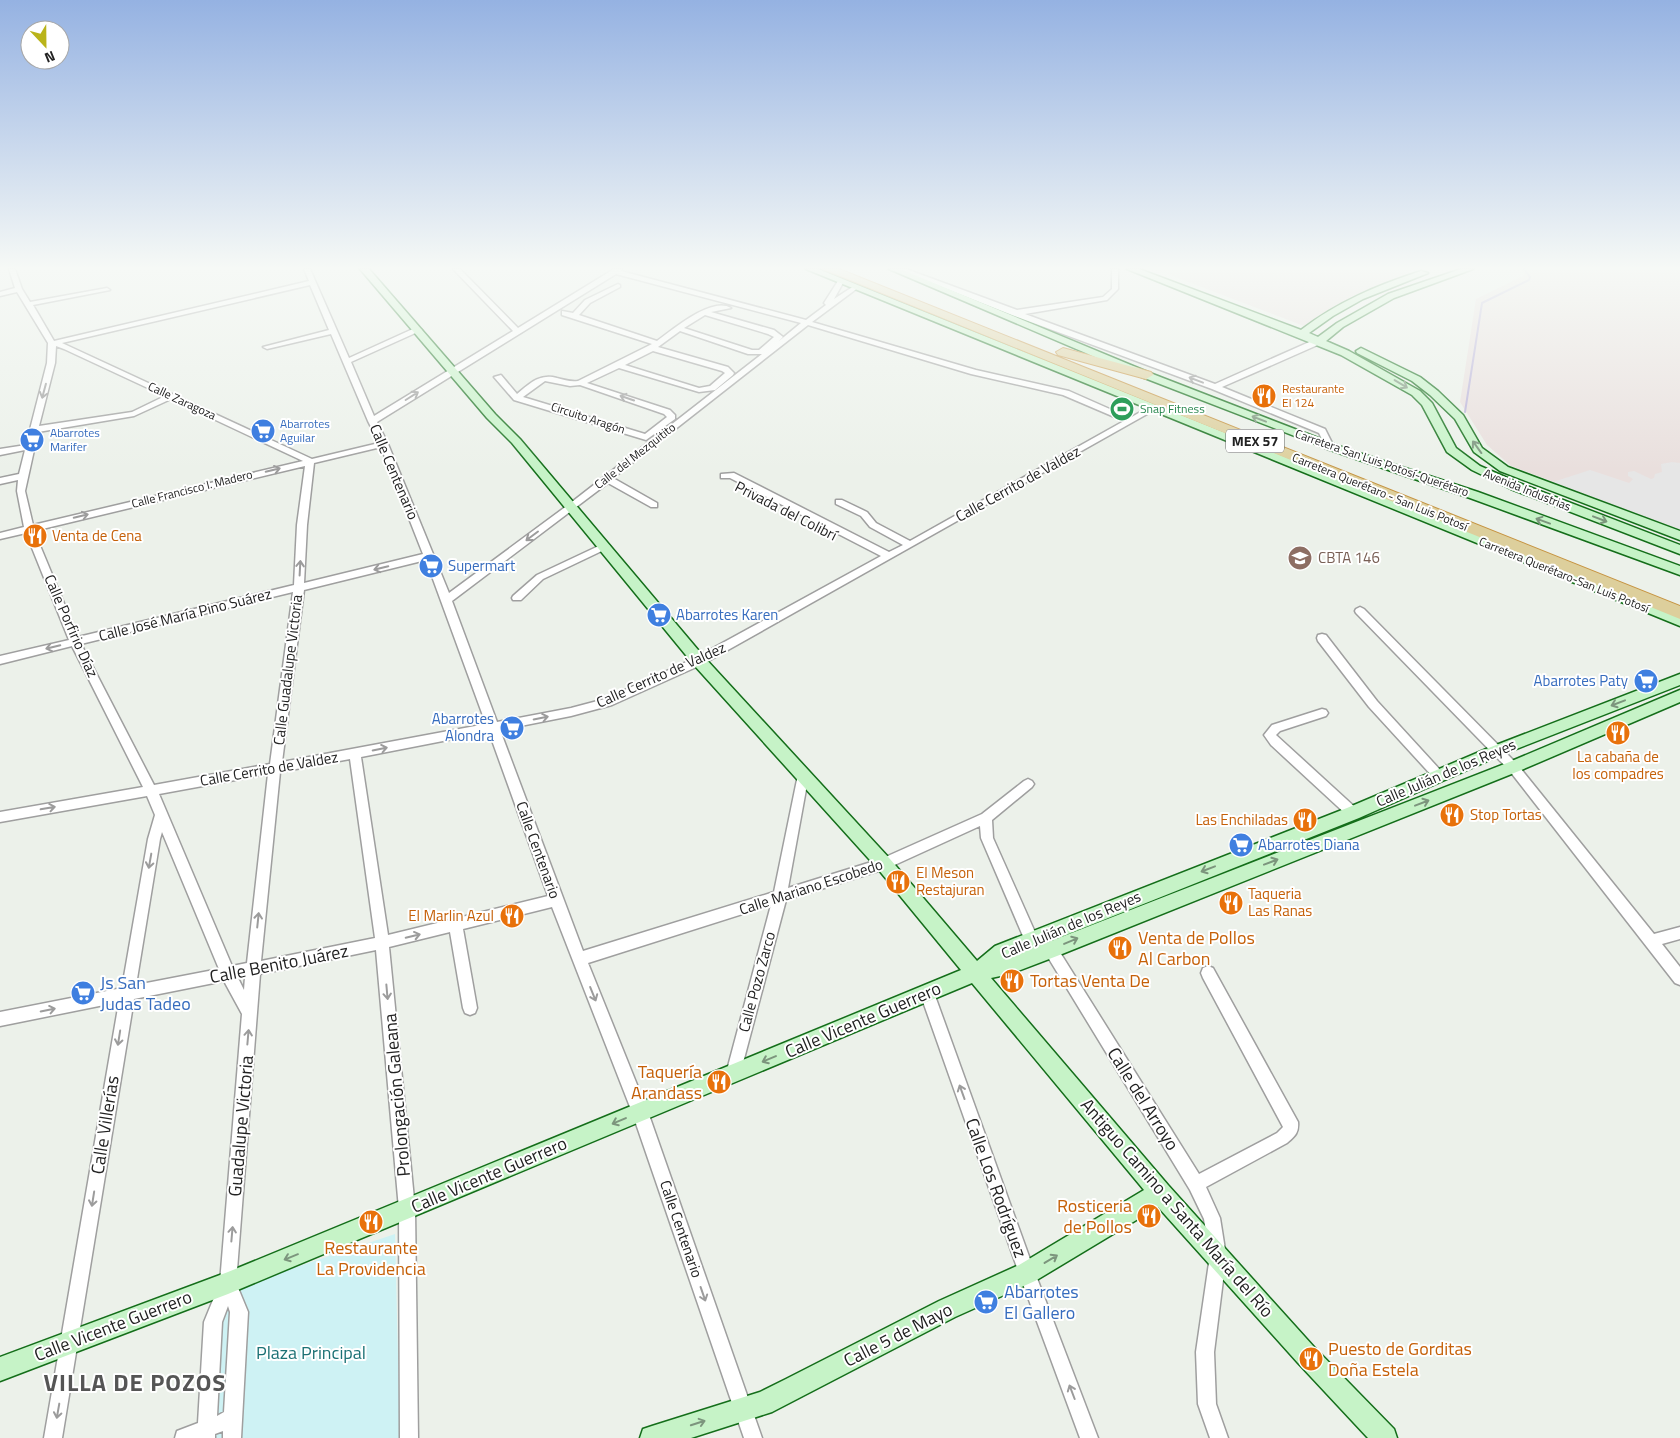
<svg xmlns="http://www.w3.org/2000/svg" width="1680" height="1438" font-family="'Titillium Web',sans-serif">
<rect width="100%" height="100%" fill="#ecf1ea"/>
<path fill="#e9dfdd" d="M 1154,269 L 1413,269 L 1399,278 L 1328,311 L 1304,326 Z
M 1520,269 L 1680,269 L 1680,529 L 1511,466 L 1487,445 L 1460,402 L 1476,299 L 1525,275 Z"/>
<path fill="#cef2f4" d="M 395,1234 L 400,1438 L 204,1438 L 216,1294 Z"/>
<path fill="#e6e6e6" d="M 1672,462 L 1680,463 L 1680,529 L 1553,482 L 1590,470 L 1629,483 L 1633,479 L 1628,476 L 1628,472 L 1634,471 L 1651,479 L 1654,478 L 1655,474 L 1662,472 L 1661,464 Z"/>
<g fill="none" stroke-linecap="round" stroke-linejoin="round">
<path stroke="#b8b0d8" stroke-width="2" d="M 1465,412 L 1482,303 L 1529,280 L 1530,277 L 1524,269"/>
<defs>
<path id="street" d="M 9,269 L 15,269 L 22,289 L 30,302 L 107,288 L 110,290 L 33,305 L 54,341 L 309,281 L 304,269 L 310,269 L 349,358 L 415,328 L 422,330 L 351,362 L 374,416 L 513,331 L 453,269 L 460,269 L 518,328 L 614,269 L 622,269 L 621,271 L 806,320 L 826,305 L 824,303 L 838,281 L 841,279 L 844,281 L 834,299 L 854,286 L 859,287 L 812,322 L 976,370 L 1069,391 L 1130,418 L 1149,407 L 1156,409 L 703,664 L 612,705 L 571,716 L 500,730 L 583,951 L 774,892 L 799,770 L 807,770 L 809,773 L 788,888 L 881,859 L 982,814 L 1024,781 L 1028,779 L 1032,781 L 1034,784 L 1032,787 L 992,820 L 993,838 L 1038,939 L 1036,943 L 1031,945 L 1026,943 L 981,838 L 980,826 L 888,868 L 786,900 L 740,1074 L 738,1079 L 733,1081 L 728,1079 L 726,1074 L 771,905 L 588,963 L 648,1112 L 762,1438 L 744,1438 L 632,1112 L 552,907 L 463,929 L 477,1008 L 475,1013 L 470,1015 L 465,1013 L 463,1008 L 450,932 L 389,947 L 415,1209 L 418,1438 L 400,1438 L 399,1209 L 376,950 L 260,974 L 236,1283 L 248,1312 L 241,1438 L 223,1438 L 223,1431 L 215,1434 L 215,1438 L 175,1438 L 177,1431 L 198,1423 L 204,1322 L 220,1283 L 242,1014 L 224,981 L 134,999 L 62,1438 L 44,1438 L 119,1002 L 0,1026 L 0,1012 L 122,988 L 148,839 L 155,815 L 147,796 L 0,822 L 0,812 L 143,787 L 72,646 L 0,664 L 0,656 L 69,640 L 26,533 L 0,539 L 0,533 L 24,527 L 17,491 L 18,480 L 0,484 L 0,478 L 19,474 L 25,450 L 0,455 L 0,449 L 26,445 L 47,363 L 48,343 L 17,292 L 0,296 L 0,292 L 15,288 ZM 616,274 L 801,323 L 779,341 L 783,337 L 774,330 L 711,312 L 731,308 C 712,296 672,330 657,341 L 579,315 L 590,303 L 620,287 L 620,285 L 618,284 L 585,300 L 573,313 L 562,311 L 562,315 L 652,344 L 578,381 C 570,382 565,380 557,378 C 540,373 530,383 517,394 L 501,375 L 494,377 L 514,400 L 646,440 L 675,419 L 675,415 L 670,410 L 587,383 L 619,368 L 699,392 L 715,390 L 733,375 L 734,373 L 728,367 L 658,347 L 680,331 L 748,354 L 762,354 L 568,505 L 449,593 L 388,444 L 377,422 ZM 310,285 L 329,330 L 263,347 L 267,349 L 331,334 L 368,421 L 379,443 L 312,459 L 62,343 ZM 705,315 L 768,334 L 774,337 L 759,350 L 752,350 L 684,328 ZM 808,325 L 971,374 L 1063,395 L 1124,421 L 910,541 L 876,523 L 867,512 L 842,500 L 836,500 L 836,504 L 861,516 L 870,527 L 903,545 L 889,552 L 734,473 L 721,474 L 721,478 L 730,478 L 881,556 L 695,658 L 605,699 L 571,708 L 497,722 L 452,601 L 608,483 L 651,507 L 657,507 L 657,503 L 613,478 ZM 56,346 L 64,349 L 165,396 L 132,412 L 39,426 L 55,363 ZM 653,351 L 722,371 L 725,373 L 710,386 L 699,388 L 625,365 ZM 545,381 L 570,386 L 580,385 L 664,414 L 667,417 L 645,434 L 523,397 ZM 171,399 L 303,461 L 33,525 L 25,491 L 38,432 L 134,416 ZM 381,447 L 423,554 L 304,583 L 307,525 L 314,463 ZM 305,466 L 297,525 L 294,585 L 78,637 L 34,531 ZM 426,560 L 486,724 L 282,762 L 304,590 ZM 293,592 L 270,764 L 154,785 L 81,644 ZM 489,732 L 548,896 L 388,935 L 361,757 ZM 350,759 L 375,938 L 261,961 L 280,772 ZM 268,774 L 247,963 L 232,966 L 159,794 ZM 162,832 L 219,969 L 136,985 L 160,839 ZM 245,977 L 244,990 L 238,978 ZM 228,1306 L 230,1312 L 224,1412 L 217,1416 L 222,1322 Z
M 897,269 L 906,269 L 1017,310 L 1103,297 L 1112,289 L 1112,269 L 1118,269 L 1118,289 L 1107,300 L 1025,314 L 1215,384 L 1316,339 L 1322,339 L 1322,343 L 1222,387 L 1325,429 L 1334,447 L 1330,450 L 1327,449 L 1319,433 L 1212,389 L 1012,315 Z
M 605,543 L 610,546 L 608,548 L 543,579 L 521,600 L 513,600 L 512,598 L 513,596 L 537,575 Z
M 1360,607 L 1364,609 L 1517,764 L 1654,934 L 1680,927 L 1680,939 L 1662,944 L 1680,967 L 1680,985 L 1675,983 L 1509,770 L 1356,613 L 1355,611 L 1356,609 Z
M 1322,634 L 1326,635 L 1377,701 L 1442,772 L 1444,775 L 1442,778 L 1434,778 L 1369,707 L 1318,641 L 1317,638 L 1318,635 Z
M 1322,709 L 1326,710 L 1328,713 L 1326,716 L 1280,731 L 1276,735 L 1357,809 L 1359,813 L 1357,817 L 1353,818 L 1349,817 L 1271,745 L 1264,735 L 1272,725 Z
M 1051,944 L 1056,946 L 1199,1174 L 1277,1133 L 1283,1127 L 1203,978 L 1201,973 L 1203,968 L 1208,966 L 1213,968 L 1298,1122 C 1299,1133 1295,1136 1287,1143 L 1206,1187 L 1220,1218 L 1226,1256 L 1214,1352 L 1216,1404 L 1228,1438 L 1210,1438 L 1198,1404 L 1196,1352 L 1210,1256 L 1204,1219 L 1190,1190 L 1046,954 L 1044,950 L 1046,946 Z
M 927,986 L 932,988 L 934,993 L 1035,1273 L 1098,1438 L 1080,1438 L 1019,1273 L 920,993 L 922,988 Z"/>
<path id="secondary" d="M 360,269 L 369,269 L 495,414 L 520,439 L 704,657 L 890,859 L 977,961 L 995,946 L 1347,808 L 1491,747 L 1680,674 L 1680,685 L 1501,755 L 1359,818 L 1023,952 L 1507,763 L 1680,690 L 1680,702 L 1519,771 L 1057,956 L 1010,974 L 991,978 L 1168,1185 L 1314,1347 L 1394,1429 L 1397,1438 L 1368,1438 L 1298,1363 L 1158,1207 L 1035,1281 L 955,1317 L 772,1412 L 691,1438 L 640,1438 L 643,1429 L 652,1426 L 760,1392 L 786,1379 L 939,1301 L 1019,1265 L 1144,1190 L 972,983 L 228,1294 L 0,1381 L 0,1357 L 228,1272 L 961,970 L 878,869 L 694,665 L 512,443 L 487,418 Z
M 806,269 L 818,269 L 1680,616 L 1680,626 Z
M 889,269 L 900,269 L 1150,373 L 1344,448 L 1478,492 L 1680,566 L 1680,575 L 1470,498 L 1336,452 L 1142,377 Z
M 1127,269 L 1139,269 L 1301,330 C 1337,302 1378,285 1421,271 L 1428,273 L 1363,299 L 1333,316 L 1309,333 L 1318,337 L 1337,323 L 1388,294 L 1461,269 L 1473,269 L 1394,298 L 1343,327 L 1326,341 L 1349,351 L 1420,391 L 1432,403 L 1456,448 L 1480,466 L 1519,483 L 1680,545 L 1680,554 L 1511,489 L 1472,470 L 1447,452 L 1422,405 L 1412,395 L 1341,355 Z
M 1361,348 L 1420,377 L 1438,391 L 1463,415 L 1482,448 L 1508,467 L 1680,531 L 1680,540 L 1500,471 L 1474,452 L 1455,419 L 1430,395 L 1412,381 L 1357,353 L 1356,351 Z"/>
<path id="highway" d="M 823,269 L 839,269 L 1680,606 L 1680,619 Z
M 1063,348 L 1151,372 L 1153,375 L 1146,379 L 1058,355 L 1056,352 Z"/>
</defs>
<use href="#street" stroke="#9f9f9f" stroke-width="3"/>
<use href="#secondary" stroke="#146e1a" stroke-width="3"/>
<use href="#highway" stroke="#c69340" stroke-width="2"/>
<use href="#street" fill="#fff" fill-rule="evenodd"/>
<use href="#secondary" fill="#c6f3c7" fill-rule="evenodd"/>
<use href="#highway" fill="#ddcf9c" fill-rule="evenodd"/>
</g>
<defs><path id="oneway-shaft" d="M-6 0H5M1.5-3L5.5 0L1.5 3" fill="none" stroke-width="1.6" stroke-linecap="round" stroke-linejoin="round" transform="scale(1.25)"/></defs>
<g stroke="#9c9c9c">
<use href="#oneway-shaft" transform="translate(1196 380) rotate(-159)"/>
<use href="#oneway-shaft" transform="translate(44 391) rotate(105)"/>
<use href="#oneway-shaft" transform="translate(412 396) rotate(-32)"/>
<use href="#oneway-shaft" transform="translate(627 398) rotate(-161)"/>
<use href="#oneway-shaft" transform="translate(273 470) rotate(-13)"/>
<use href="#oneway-shaft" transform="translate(81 516) rotate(-14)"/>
<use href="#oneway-shaft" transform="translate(532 536) rotate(143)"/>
<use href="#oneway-shaft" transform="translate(300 568) rotate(-87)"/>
<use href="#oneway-shaft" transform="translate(381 568) rotate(166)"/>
<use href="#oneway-shaft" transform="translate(53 647) rotate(166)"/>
<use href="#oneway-shaft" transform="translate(541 718) rotate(-11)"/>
<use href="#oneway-shaft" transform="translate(380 749) rotate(-11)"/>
<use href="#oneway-shaft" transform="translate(48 808) rotate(-10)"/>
<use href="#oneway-shaft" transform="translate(150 861) rotate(100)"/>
<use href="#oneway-shaft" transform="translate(258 920) rotate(-84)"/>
<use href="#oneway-shaft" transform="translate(413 936) rotate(-13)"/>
<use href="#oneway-shaft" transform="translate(387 992) rotate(85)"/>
<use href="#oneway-shaft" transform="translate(593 994) rotate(68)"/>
<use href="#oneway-shaft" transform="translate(48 1010) rotate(-11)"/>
<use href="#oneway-shaft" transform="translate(248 1037) rotate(-85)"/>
<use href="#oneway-shaft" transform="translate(119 1038) rotate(99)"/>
<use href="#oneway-shaft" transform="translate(962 1092) rotate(-110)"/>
<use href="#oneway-shaft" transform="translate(93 1199) rotate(99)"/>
<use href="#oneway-shaft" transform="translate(232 1234) rotate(-85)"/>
<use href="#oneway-shaft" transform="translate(703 1294) rotate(71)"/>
<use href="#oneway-shaft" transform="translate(1072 1392) rotate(-111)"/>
<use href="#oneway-shaft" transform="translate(58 1411) rotate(100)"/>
</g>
<g stroke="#7c957d">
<use href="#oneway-shaft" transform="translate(1401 384) rotate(31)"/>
<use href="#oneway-shaft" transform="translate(1259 419) rotate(-159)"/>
<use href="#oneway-shaft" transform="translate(1477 447) rotate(-126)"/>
<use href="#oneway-shaft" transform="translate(1600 519) rotate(21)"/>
<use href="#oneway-shaft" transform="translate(1543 521) rotate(-160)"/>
<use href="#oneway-shaft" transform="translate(1618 703) rotate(159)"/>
<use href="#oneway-shaft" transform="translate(1422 803) rotate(-21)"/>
<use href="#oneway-shaft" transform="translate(1271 862) rotate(-21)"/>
<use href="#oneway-shaft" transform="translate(1208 869) rotate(159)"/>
<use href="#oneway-shaft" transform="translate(1071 941) rotate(-23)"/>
<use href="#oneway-shaft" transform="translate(769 1059) rotate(157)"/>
<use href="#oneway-shaft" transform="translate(619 1121) rotate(157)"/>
<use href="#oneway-shaft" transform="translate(291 1257) rotate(158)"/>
<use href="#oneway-shaft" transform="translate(1051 1259) rotate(-31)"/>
<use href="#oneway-shaft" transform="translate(698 1423) rotate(-18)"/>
</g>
<linearGradient id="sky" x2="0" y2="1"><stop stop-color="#95b2e2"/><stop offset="0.57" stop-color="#f6f9f6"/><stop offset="1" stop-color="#f6f9f6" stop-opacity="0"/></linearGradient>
<rect width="1680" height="470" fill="url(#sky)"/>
<defs>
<symbol id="restaurant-disc" viewBox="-11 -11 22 22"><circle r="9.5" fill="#e8710a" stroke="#fff"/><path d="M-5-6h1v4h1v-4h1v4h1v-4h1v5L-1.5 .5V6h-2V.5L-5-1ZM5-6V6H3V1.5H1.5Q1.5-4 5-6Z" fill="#fff"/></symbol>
<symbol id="stadium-disc" viewBox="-11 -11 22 22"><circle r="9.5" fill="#2e9e5b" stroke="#fff"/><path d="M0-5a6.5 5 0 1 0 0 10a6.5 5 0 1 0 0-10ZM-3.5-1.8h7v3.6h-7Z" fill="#fff"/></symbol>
<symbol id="supermarket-disc" viewBox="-11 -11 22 22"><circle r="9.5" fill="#3f7fe0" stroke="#fff"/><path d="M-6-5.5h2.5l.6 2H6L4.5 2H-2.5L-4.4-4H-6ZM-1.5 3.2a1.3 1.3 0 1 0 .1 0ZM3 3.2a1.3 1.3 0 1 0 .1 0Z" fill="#fff"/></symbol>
<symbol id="school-disc" viewBox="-11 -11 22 22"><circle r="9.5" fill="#8d6e63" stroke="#fff"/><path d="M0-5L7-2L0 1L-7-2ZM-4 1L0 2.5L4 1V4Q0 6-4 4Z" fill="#fff"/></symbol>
</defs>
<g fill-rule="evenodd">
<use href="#restaurant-disc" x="1250" y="382" width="28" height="28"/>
<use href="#stadium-disc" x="1108" y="395" width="28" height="28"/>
<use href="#supermarket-disc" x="249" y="417" width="28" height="28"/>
<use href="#supermarket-disc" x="18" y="426" width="28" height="28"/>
<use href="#restaurant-disc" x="21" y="522" width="28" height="28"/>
<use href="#school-disc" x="1286" y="544" width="28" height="28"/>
<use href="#supermarket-disc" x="417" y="552" width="28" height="28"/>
<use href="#supermarket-disc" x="645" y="601" width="28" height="28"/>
<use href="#supermarket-disc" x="1632" y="667" width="28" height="28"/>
<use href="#supermarket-disc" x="498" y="714" width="28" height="28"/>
<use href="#restaurant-disc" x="1604" y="719" width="28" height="28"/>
<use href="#restaurant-disc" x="1438" y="801" width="28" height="28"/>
<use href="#restaurant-disc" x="1291" y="806" width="28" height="28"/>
<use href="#supermarket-disc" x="1227" y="831" width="28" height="28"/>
<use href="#restaurant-disc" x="884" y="868" width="28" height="28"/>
<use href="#restaurant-disc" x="1217" y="889" width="28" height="28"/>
<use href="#restaurant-disc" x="498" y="902" width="28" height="28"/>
<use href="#restaurant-disc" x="1106" y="934" width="28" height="28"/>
<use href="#restaurant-disc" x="998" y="967" width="28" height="28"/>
<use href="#supermarket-disc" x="69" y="979" width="28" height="28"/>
<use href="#restaurant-disc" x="705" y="1068" width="28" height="28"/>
<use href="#restaurant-disc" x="1135" y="1202" width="28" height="28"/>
<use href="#restaurant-disc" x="357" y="1208" width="28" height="28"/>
<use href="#supermarket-disc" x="972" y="1288" width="28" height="28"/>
<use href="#restaurant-disc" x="1297" y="1345" width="28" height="28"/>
</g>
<g text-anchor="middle" stroke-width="4" stroke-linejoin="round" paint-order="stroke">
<g font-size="12" fill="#c56008" stroke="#fff" text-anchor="start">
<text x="1282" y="393">Restaurante<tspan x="1282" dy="14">El 124</tspan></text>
</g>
<g font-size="12" fill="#222" stroke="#fff">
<text transform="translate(182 401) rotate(25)" y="4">Calle Zaragoza</text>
<text transform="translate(588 418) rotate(18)" y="4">Circuito Aragón</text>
<text transform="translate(635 456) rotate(-38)" y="4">Calle del Mezquitito</text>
<text transform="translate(1382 463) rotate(19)" y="4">Carretera San Luis Potosí-Querétaro</text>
<text transform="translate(192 489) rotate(-14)" y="4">Calle Francisco I. Madero</text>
<text transform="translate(1527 490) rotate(22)" y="4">Avenida Industrias</text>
<text transform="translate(1380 492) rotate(22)" y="4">Carretera Querétaro - San Luis Potosí</text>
<text transform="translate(1564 575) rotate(22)" y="4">Carretera Querétaro-San Luis Potosí</text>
</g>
<g font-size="12" fill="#27864d" stroke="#fff" text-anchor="start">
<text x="1140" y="413">Snap Fitness</text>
</g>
<g font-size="12" fill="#366cbe" stroke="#fff" text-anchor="start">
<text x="280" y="428">Abarrotes<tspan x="280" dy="14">Aguilar</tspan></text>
<text x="50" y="437">Abarrotes<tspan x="50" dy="14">Marifer</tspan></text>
</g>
<rect fill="#fff" stroke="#646464" stroke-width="1" x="1226" y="429.5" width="58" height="23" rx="4"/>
<g font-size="14" font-weight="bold" fill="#222">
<text x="1255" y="446">MEX 57</text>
</g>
<g font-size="15" fill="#222" stroke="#fff">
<text transform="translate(394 472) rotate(67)" y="5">Calle Centenario</text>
<text transform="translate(1018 484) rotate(-29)" y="5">Calle Cerrito de Valdez</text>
<text transform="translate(786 511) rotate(27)" y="5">Privada del Colibrí</text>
<text transform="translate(185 615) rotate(-14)" y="5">Calle José María Pino Suárez</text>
<text transform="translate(71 626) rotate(66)" y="5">Calle Porfirio Díaz</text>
<text transform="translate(288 670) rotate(-83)" y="5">Calle Guadalupe Victoria</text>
<text transform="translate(661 675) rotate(-24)" y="5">Calle Cerrito de Valdez</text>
<text transform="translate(269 769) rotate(-10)" y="5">Calle Cerrito de Valdez</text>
<text transform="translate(1446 773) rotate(-23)" y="5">Calle Julián de los Reyes</text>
<text transform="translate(538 850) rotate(70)" y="5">Calle Centenario</text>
<text transform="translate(811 887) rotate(-18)" y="5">Calle Mariano Escobedo</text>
<text transform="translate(1071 925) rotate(-23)" y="5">Calle Julián de los Reyes</text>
<text transform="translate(757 982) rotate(-75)" y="5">Calle Pozo Zarco</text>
<text transform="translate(681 1229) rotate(71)" y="5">Calle Centenario</text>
</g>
<g font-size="15" fill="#c56008" stroke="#fff" text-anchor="start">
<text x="52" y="541">Venta de Cena</text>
<text x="1618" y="762" text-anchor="middle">La cabaña de<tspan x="1618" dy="17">los compadres</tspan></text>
<text x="1470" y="820">Stop Tortas</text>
<text x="1288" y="825" text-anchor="end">Las Enchiladas</text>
<text x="916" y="878">El Meson<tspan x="916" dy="17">Restajuran</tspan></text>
<text x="1248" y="899">Taqueria<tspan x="1248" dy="17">Las Ranas</tspan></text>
<text x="494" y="921" text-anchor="end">El Marlin Azul</text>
</g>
<g font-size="15" fill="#785e54" stroke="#fff" text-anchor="start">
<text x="1318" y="563">CBTA 146</text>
</g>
<g font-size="15" fill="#366cbe" stroke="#fff" text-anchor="start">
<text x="448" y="571">Supermart</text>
<text x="676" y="620">Abarrotes Karen</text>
<text x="1628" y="686" text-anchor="end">Abarrotes Paty</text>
<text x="494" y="724" text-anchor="end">Abarrotes<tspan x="494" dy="17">Alondra</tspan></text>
<text x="1258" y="850">Abarrotes Diana</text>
</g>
<g font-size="18" fill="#c56008" stroke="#fff" text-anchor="start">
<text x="1138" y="944">Venta de Pollos<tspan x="1138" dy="21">Al Carbon</tspan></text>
<text x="1030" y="987">Tortas Venta De</text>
<text x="702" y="1078" text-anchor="end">Taquería<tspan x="702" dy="21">Arandass</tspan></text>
<text x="1132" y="1212" text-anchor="end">Rosticeria<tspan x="1132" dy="21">de Pollos</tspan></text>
<text x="371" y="1254" text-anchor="middle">Restaurante<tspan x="371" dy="21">La Providencia</tspan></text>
<text x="1328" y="1355">Puesto de Gorditas<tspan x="1328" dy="21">Doña Estela</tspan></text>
</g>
<g font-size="18" fill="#222" stroke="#fff">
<text transform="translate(279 964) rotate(-11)" y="6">Calle Benito Juárez</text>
<text transform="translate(863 1020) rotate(-23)" y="6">Calle Vicente Guerrero</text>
<text transform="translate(397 1095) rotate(-95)" y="6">Prolongación Galeana</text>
<text transform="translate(1143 1099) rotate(58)" y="6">Calle del Arroyo</text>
<text transform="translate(105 1125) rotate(-81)" y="6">Calle Villerías</text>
<text transform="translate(241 1126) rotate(-85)" y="6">Guadalupe Victoria</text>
<text transform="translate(489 1175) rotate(-23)" y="6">Calle Vicente Guerrero</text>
<text transform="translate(996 1188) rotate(70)" y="6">Calle Los Rodríguez</text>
<text transform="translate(1177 1208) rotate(49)" y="6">Antiguo Camino a Santa María del Río</text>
<text transform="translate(113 1326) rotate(-21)" y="6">Calle Vicente Guerrero</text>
<text transform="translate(898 1335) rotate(-27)" y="6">Calle 5 de Mayo</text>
</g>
<g font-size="18" fill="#366cbe" stroke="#fff" text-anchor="start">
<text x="100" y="989">Js San<tspan x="100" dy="21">Judas Tadeo</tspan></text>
<text x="1004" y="1298">Abarrotes<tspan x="1004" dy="21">El Gallero</tspan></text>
</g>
<g font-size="18" fill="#1b7175" stroke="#fff">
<text x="311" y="1359">Plaza Principal</text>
</g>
<g font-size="24" font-weight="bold" letter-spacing="1" fill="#555" stroke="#fff">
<text x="135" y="1391">VILLA DE POZOS</text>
</g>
</g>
<g transform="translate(45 45) rotate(158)"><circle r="24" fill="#ffffff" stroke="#a7a7a7"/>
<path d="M0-4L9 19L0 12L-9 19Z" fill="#bab41a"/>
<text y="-8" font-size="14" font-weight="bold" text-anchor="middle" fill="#222222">N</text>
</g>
</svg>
